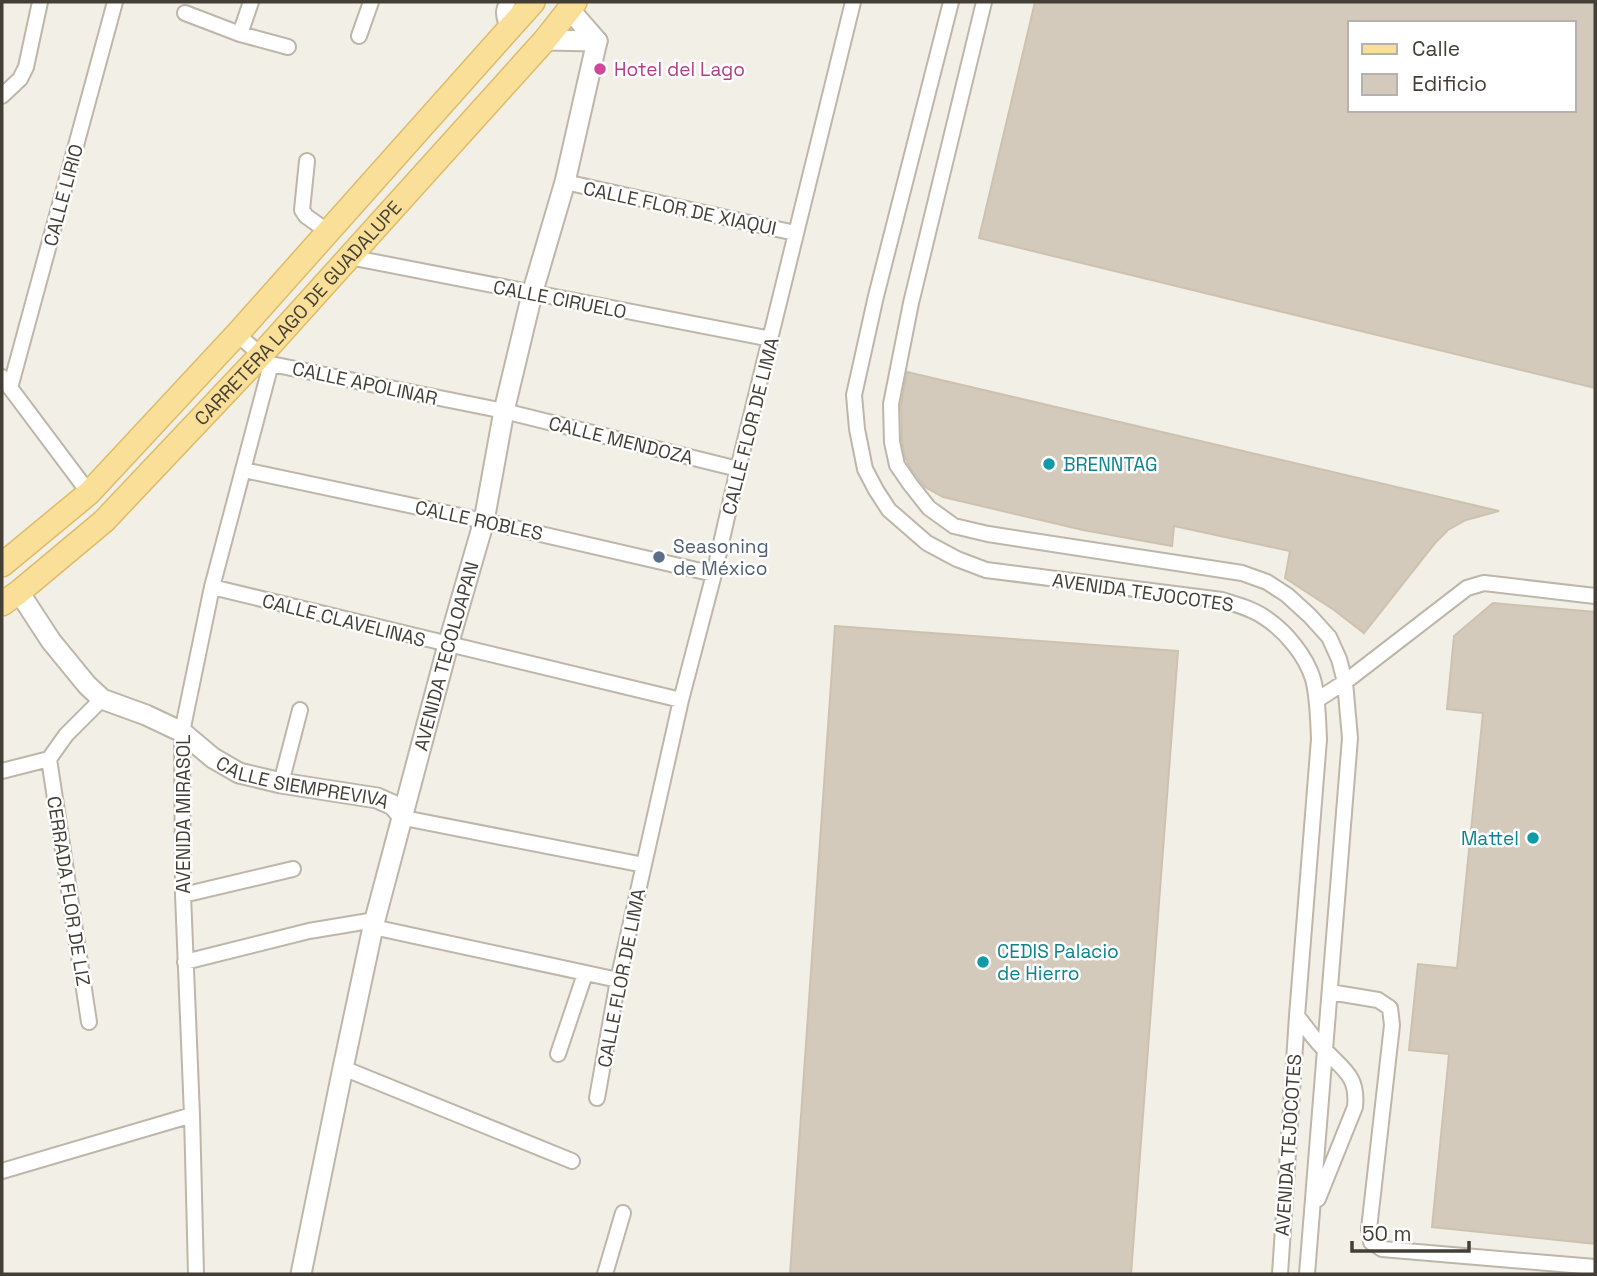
<svg xmlns="http://www.w3.org/2000/svg" width="1597" height="1276" font-family="'Space Grotesk',sans-serif">
<rect width="100%" height="100%" fill="#f2efe6"/>
<path fill="#d3cabc" stroke="#cdc2af" stroke-width="2" fill-rule="evenodd" d="M 1035,2 L 1595,2 L 1595,388 L 979,238 ZM 1350,23 L 1574,23 L 1574,110 L 1350,110 Z
M 907,372 L 1196,440 L 1499,511 L 1466,520 L 1448,530 L 1436,542 L 1364,633 L 1334,610 L 1285,578 L 1290,551 L 1174,526 L 1172,546 L 1083,530 L 943,497 L 925,487 L 911,469 L 905,457 L 902,441 L 901,405 Z
M 1493,603 L 1595,612 L 1595,1244 L 1432,1227 L 1449,1054 L 1409,1050 L 1418,964 L 1457,968 L 1483,713 L 1447,709 L 1454,636 Z
M 835,626 L 1178,651 L 1131,1274 L 790,1274 Z"/>
<g fill="none" stroke-linecap="round" stroke-linejoin="round">
<defs>
<path id="minor" d="M 508,2 C 503,9 503,14 506,22 L 512,25
M 951,2 L 876,296 L 854,395 L 857,429 L 865,469 L 876,490 L 889,510 L 927,543 L 957,559 L 986,570 L 1222,600 C 1237,605 1254,609 1267,619 C 1286,632 1306,656 1313,679 C 1318,698 1318,719 1319,739 L 1297,1016 L 1280,1274
M 984,2 L 911,303 L 891,404 L 892,442 L 897,465 L 910,484 L 929,508 L 954,526 L 988,534 L 1242,573 L 1267,582 L 1287,595 L 1310,616 L 1329,637 L 1339,659 L 1345,682 L 1350,738 L 1307,1274
M 185,13 L 240,34 L 288,47
M 240,34 L 251,2
M 359,36 L 371,2
M 2,96 L 20,79 L 26,67 L 40,2
M 307,161 L 302,210 L 306,216 L 327,231
M 565,182 L 795,233
M 349,257 L 771,339
M 237,334 L 271,364 L 504,411 L 738,469
M 2,377 L 89,493
M 10,388 L 115,2
M 244,470 L 484,521 L 714,574
M 212,587 L 681,700
M 1317,700 L 1345,682 L 1467,588 L 1484,583 L 1595,596
M 49,759 L 89,1022
M 2,771 L 49,759 L 66,735 L 102,699
M 281,783 L 300,710
M 404,818 L 644,865
M 183,895 L 293,869
M 373,927 L 618,980
M 185,962 L 309,931 L 375,920
M 1330,992 L 1378,1000 L 1390,1008 L 1392,1025 L 1369,1229 L 1371,1242 L 1382,1249 L 1595,1267
M 1297,1016 C 1307,1028 1315,1041 1326,1051 C 1345,1071 1358,1077 1355,1107 L 1318,1199
M 558,1054 L 585,974
M 343,1068 L 572,1161
M 597,1098 L 618,980 L 681,700 L 714,574 L 738,469 L 853,2
M 2,1171 L 192,1115
M 196,1274 L 192,1115 L 183,895 L 182,732 L 212,587 L 271,364
M 605,1274 L 623,1213"/>
<g id="tertiary">
<path d="M 570,10 L 597,41"/>
<path d="M 545,40 L 597,41"/>
<path id="s1" d="M 19,592 L 51,641 L 87,685 L 102,699 L 146,715 L 182,732 L 213,758 L 239,773 L 281,783 L 377,798 L 393,805 L 404,818"/>
<path id="s2" d="M 301,1274 L 343,1068 L 373,927 L 448,645 L 484,521 L 504,411 L 532,294 L 565,182 L 597,41"/>
</g>
<g id="primary">
<path d="M 2,565 L 89,493 L 237,334 L 533,2"/>
<path id="s3" d="M 2,604 L 19,592 L 104,521 L 261,355 L 545,40 L 575,2"/>
</g>
</defs>
<use href="#minor" stroke="#bdb6a9" stroke-width="18"/>
<use href="#tertiary" stroke="#bdb6a9" stroke-width="23"/>
<use href="#primary" stroke="#ddbc69" stroke-width="26"/>
<use href="#minor" stroke="#fff" stroke-width="14"/>
<use href="#tertiary" stroke="#fff" stroke-width="19"/>
<use href="#primary" stroke="#f9df98" stroke-width="23"/>
</g>
<circle fill="#d1479c" stroke="#fff" stroke-width="2.5" cx="600" cy="69" r="7"/>
<g fill="#0f9aa8" stroke="#fff" stroke-width="2.5">
<circle cx="1049" cy="464" r="7"/>
<circle cx="1533" cy="838" r="7"/>
<circle cx="983" cy="962" r="7"/>
</g>
<circle fill="#5c6f8a" stroke="#fff" stroke-width="2.5" cx="659" cy="557" r="7"/>
<g text-anchor="middle" stroke-width="5" stroke-linejoin="round" paint-order="stroke">
<g font-size="19" fill="#b23c85" stroke="#fff" text-anchor="start">
<text x="614" y="76">Hotel del Lago</text>
</g>
<g font-size="19" fill="#443f36" stroke="#fff">
<text transform="translate(63 195) rotate(-75)" y="7">CALLE LIRIO</text>
<text transform="translate(680 208) rotate(12)" y="7">CALLE FLOR DE XIAQUI</text>
<text transform="translate(560 299) rotate(11)" y="7">CALLE CIRUELO</text>
<text dy="7" stroke="none"><textPath href="#s3" startOffset="416">CARRETERA LAGO DE GUADALUPE</textPath></text>
<text transform="translate(365 383) rotate(12)" y="7">CALLE APOLINAR</text>
<text transform="translate(750 426) rotate(-76)" y="7">CALLE FLOR DE LIMA</text>
<text transform="translate(621 440) rotate(14)" y="7">CALLE MENDOZA</text>
<text transform="translate(479 520) rotate(12)" y="7">CALLE ROBLES</text>
<text transform="translate(1143 592) rotate(8)" y="7">AVENIDA TEJOCOTES</text>
<text transform="translate(344 620) rotate(14)" y="7">CALLE CLAVELINAS</text>
<text dy="7" stroke="none"><textPath href="#s2" startOffset="635">AVENIDA TECOLOAPAN</textPath></text>
<text dy="7" stroke="none"><textPath href="#s1" startOffset="357">CALLE SIEMPREVIVA</textPath></text>
<text transform="translate(183 814) rotate(-90)" y="7">AVENIDA MIRASOL</text>
<text transform="translate(69 891) rotate(81)" y="7">CERRADA FLOR DE LIZ</text>
<text transform="translate(621 978) rotate(-79)" y="7">CALLE FLOR DE LIMA</text>
<text transform="translate(1288 1145) rotate(-86)" y="7">AVENIDA TEJOCOTES</text>
</g>
<g font-size="19" fill="#0d838f" stroke="#fff" text-anchor="start">
<text x="1063" y="471">BRENNTAG</text>
<text x="1519" y="845" text-anchor="end">Mattel</text>
<text x="997" y="958">CEDIS Palacio<tspan x="997" dy="22">de Hierro</tspan></text>
</g>
<g font-size="19" fill="#4e5e75" stroke="#fff" text-anchor="start">
<text x="673" y="553">Seasoning<tspan x="673" dy="22">de México</tspan></text>
</g>
</g>
<rect width="1597" height="1276" fill="none" stroke="#443f36" stroke-width="7"/>
<rect x="1348" y="21" width="228" height="91" fill="#ffffff" stroke="#b4b2af" stroke-width="2"/>
<rect x="1362" y="44" width="35" height="10" fill="#f9df98" stroke="#b4b2af" stroke-width="2"/>
<text x="1412" y="56" font-size="21" fill="#443f36">Calle</text>
<rect x="1362" y="74" width="35" height="21" fill="#d3cabc" stroke="#b4b2af" stroke-width="2"/>
<text x="1412" y="91" font-size="21" fill="#443f36">Edificio</text>
<path d="M1352 1241v10h117v-10" fill="none" stroke="#443f36" stroke-width="3.5"/>
<text x="1362" y="1241" font-size="21" fill="#443f36" stroke="#ffffff" stroke-width="5" paint-order="stroke">50 m</text>
</svg>
